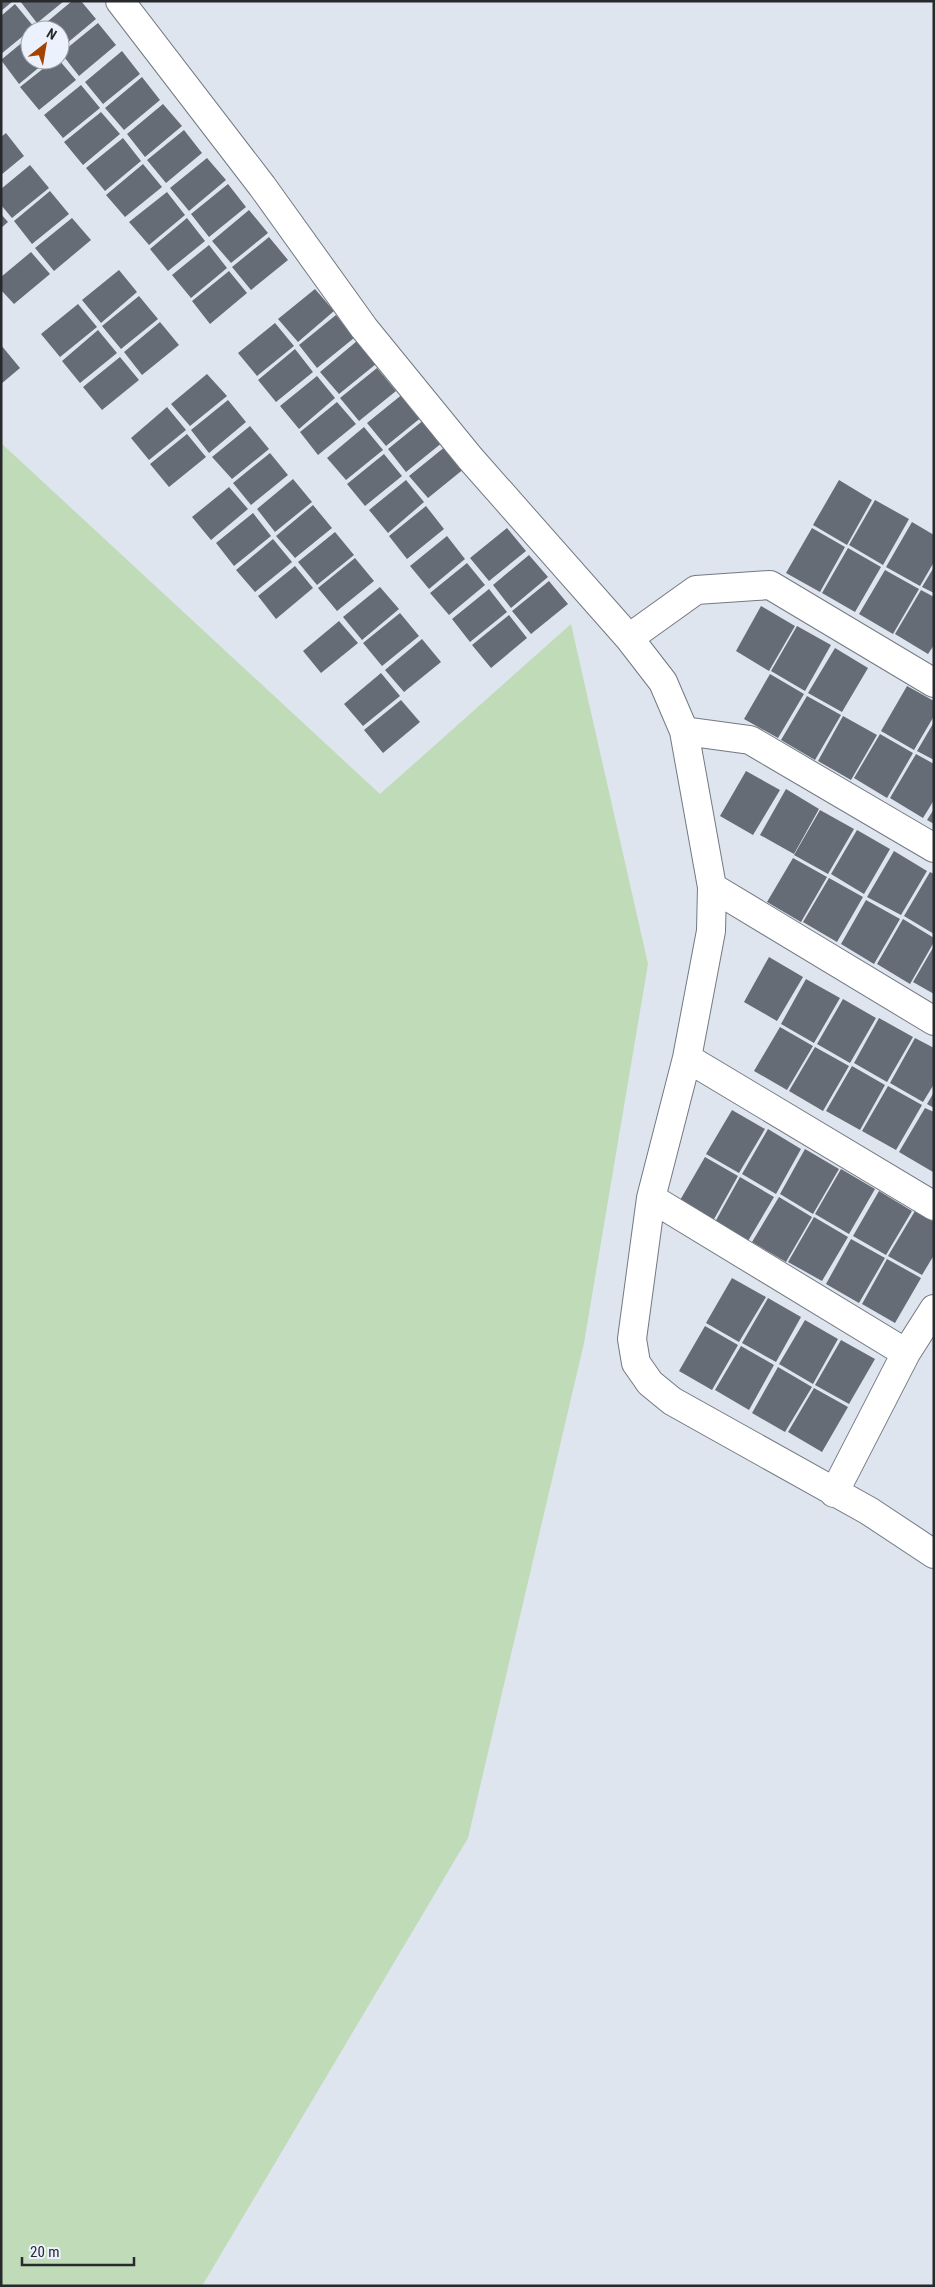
<svg xmlns="http://www.w3.org/2000/svg" width="935" height="2287" font-family="'Roboto Condensed',sans-serif">
<rect width="100%" height="100%" fill="#dee5ef"/>
<path fill="#c0dbb8" d="M 1,443 L 380,794 L 571,624 L 648,964 L 584,1343 L 468,1838 L 202,2286 L 1,2286 Z"/>
<path fill="#666c75" d="M 1,1 L 13,1 L 1,11 Z
M 20,1 L 64,1 L 37,23 Z
M 72,1 L 81,1 L 96,19 L 60,49 L 60,30 L 43,30 L 41,27 Z
M 15,4 L 34,27 L 1,54 L 1,16 Z
M 98,23 L 116,45 L 79,76 L 61,53 Z
M 30,36 L 30,60 L 48,60 L 19,84 L 1,60 Z
M 122,51 L 140,74 L 103,104 L 85,82 Z
M 54,60 L 59,60 L 76,80 L 39,110 L 20,87 Z
M 142,77 L 160,100 L 124,130 L 105,108 Z
M 81,85 L 100,108 L 63,138 L 44,115 Z
M 163,104 L 182,126 L 145,157 L 127,134 Z
M 101,112 L 120,134 L 83,165 L 64,142 Z
M 184,130 L 202,153 L 166,183 L 147,160 Z
M 6,133 L 24,156 L 1,175 L 1,137 Z
M 123,138 L 141,161 L 105,191 L 86,168 Z
M 207,158 L 226,180 L 189,211 L 170,188 Z
M 143,164 L 162,187 L 125,217 L 106,195 Z
M 30,165 L 49,188 L 12,218 L 1,205 L 1,189 Z
M 228,184 L 246,207 L 209,237 L 191,214 Z
M 50,191 L 69,214 L 32,244 L 14,221 Z
M 167,192 L 185,215 L 149,245 L 129,222 Z
M 249,210 L 268,233 L 231,263 L 212,241 Z
M 1,214 L 8,222 L 1,228 Z
M 72,218 L 91,240 L 54,271 L 35,248 Z
M 187,218 L 205,241 L 168,271 L 150,249 Z
M 269,237 L 288,260 L 251,290 L 232,267 Z
M 209,245 L 227,268 L 191,298 L 172,275 Z
M 31,252 L 50,274 L 14,304 L 1,290 L 1,277 Z
M 119,270 L 137,292 L 101,323 L 82,300 Z
M 229,271 L 247,293 L 210,324 L 192,301 Z
M 315,289 L 334,311 L 298,342 L 278,319 Z
M 139,296 L 158,319 L 121,349 L 102,326 Z
M 78,304 L 97,327 L 60,357 L 41,334 Z
M 336,315 L 354,338 L 317,368 L 299,345 Z
M 160,322 L 179,345 L 142,375 L 124,352 Z
M 275,323 L 294,346 L 257,376 L 238,353 Z
M 98,330 L 117,353 L 80,383 L 62,361 Z
M 357,341 L 376,364 L 339,394 L 320,372 Z
M 1,345 L 20,368 L 1,384 Z
M 295,349 L 313,372 L 276,402 L 258,380 Z
M 120,357 L 139,380 L 102,410 L 83,387 Z
M 377,368 L 396,391 L 359,421 L 340,398 Z
M 207,374 L 227,396 L 190,426 L 171,404 Z
M 317,376 L 335,398 L 299,429 L 280,406 Z
M 404,393 L 423,416 L 386,446 L 367,423 Z
M 228,400 L 246,422 L 209,453 L 191,430 Z
M 337,402 L 356,424 L 318,455 L 300,432 Z
M 167,407 L 186,430 L 149,460 L 131,438 Z
M 425,419 L 443,442 L 406,472 L 388,449 Z
M 250,426 L 269,449 L 232,479 L 212,457 Z
M 364,427 L 383,450 L 346,480 L 327,458 Z
M 187,434 L 206,457 L 169,487 L 150,464 Z
M 446,446 L 465,468 L 428,498 L 409,476 Z
M 270,453 L 288,475 L 251,505 L 233,483 Z
M 384,454 L 402,476 L 365,506 L 347,484 Z
M 293,479 L 312,502 L 275,532 L 257,509 Z
M 406,480 L 424,502 L 388,533 L 369,510 Z
M 839,480 L 872,500 L 847,545 L 813,525 Z
M 229,487 L 248,509 L 211,540 L 192,517 Z
M 875,500 L 909,519 L 883,565 L 849,545 Z
M 313,505 L 332,528 L 295,558 L 276,536 Z
M 426,506 L 444,529 L 407,559 L 389,536 Z
M 253,513 L 271,536 L 234,566 L 216,543 Z
M 912,522 L 934,535 L 934,562 L 920,586 L 886,567 Z
M 507,528 L 526,551 L 489,581 L 470,558 Z
M 812,528 L 845,547 L 820,592 L 786,573 Z
M 335,532 L 354,555 L 317,585 L 298,562 Z
M 447,536 L 465,559 L 429,589 L 410,566 Z
M 273,539 L 292,562 L 255,592 L 236,570 Z
M 848,548 L 881,567 L 855,612 L 822,593 Z
M 529,555 L 548,577 L 511,608 L 493,585 Z
M 355,558 L 374,581 L 337,611 L 318,588 Z
M 467,563 L 485,585 L 449,615 L 430,593 Z
M 295,566 L 313,588 L 276,619 L 258,596 Z
M 934,567 L 934,593 L 922,587 Z
M 885,570 L 919,589 L 893,634 L 859,614 Z
M 549,581 L 568,604 L 531,634 L 512,611 Z
M 380,587 L 399,609 L 362,640 L 343,617 Z
M 489,589 L 507,612 L 470,642 L 452,619 Z
M 921,590 L 934,597 L 934,645 L 928,654 L 895,634 Z
M 761,606 L 795,626 L 769,671 L 736,651 Z
M 400,613 L 419,636 L 382,666 L 363,643 Z
M 509,615 L 527,638 L 491,668 L 472,645 Z
M 339,621 L 358,643 L 321,673 L 303,651 Z
M 797,626 L 831,645 L 805,691 L 771,671 Z
M 422,639 L 441,662 L 404,692 L 385,670 Z
M 835,648 L 868,668 L 842,712 L 808,693 Z
M 381,673 L 400,696 L 363,726 L 344,704 Z
M 770,674 L 804,694 L 778,738 L 744,719 Z
M 907,686 L 934,701 L 934,716 L 914,750 L 881,731 Z
M 807,696 L 841,715 L 815,760 L 781,740 Z
M 401,700 L 420,722 L 383,753 L 364,730 Z
M 843,716 L 877,735 L 851,780 L 818,761 Z
M 934,722 L 934,760 L 917,751 Z
M 880,734 L 913,753 L 887,798 L 854,778 Z
M 916,754 L 934,764 L 934,800 L 923,818 L 890,798 Z
M 746,771 L 780,790 L 753,835 L 720,816 Z
M 786,789 L 819,809 L 794,854 L 760,835 Z
M 934,809 L 934,824 L 927,820 Z
M 820,810 L 854,829 L 828,874 L 794,855 Z
M 857,830 L 890,849 L 864,894 L 831,874 Z
M 894,851 L 927,871 L 901,915 L 867,897 Z
M 793,858 L 827,877 L 801,922 L 767,902 Z
M 930,872 L 934,874 L 934,934 L 904,916 Z
M 829,878 L 863,897 L 837,942 L 803,922 Z
M 866,900 L 900,919 L 874,964 L 841,944 Z
M 903,919 L 934,938 L 934,942 L 910,984 L 877,964 Z
M 934,946 L 934,994 L 913,982 Z
M 769,957 L 803,977 L 777,1021 L 744,1002 Z
M 806,979 L 840,998 L 814,1043 L 781,1024 Z
M 843,999 L 876,1018 L 850,1063 L 817,1044 Z
M 879,1018 L 913,1037 L 887,1082 L 854,1063 Z
M 780,1027 L 813,1046 L 787,1090 L 754,1071 Z
M 915,1038 L 934,1048 L 934,1084 L 923,1102 L 890,1083 Z
M 815,1047 L 849,1066 L 823,1111 L 789,1091 Z
M 852,1066 L 885,1085 L 860,1130 L 826,1111 Z
M 888,1086 L 922,1105 L 896,1150 L 862,1131 Z
M 934,1092 L 934,1108 L 927,1104 Z
M 925,1108 L 934,1112 L 933,1172 L 899,1152 Z
M 732,1110 L 765,1129 L 739,1173 L 706,1154 Z
M 768,1129 L 801,1149 L 776,1194 L 742,1174 Z
M 805,1149 L 839,1169 L 813,1214 L 780,1194 Z
M 705,1157 L 738,1176 L 713,1221 L 679,1202 Z
M 841,1169 L 875,1189 L 849,1234 L 815,1214 Z
M 740,1177 L 774,1197 L 748,1241 L 715,1222 Z
M 879,1191 L 912,1211 L 886,1255 L 853,1236 Z
M 779,1197 L 812,1217 L 786,1262 L 752,1242 Z
M 915,1211 L 934,1222 L 934,1255 L 922,1275 L 888,1256 Z
M 814,1217 L 848,1237 L 822,1281 L 788,1262 Z
M 851,1239 L 885,1258 L 859,1303 L 826,1284 Z
M 887,1259 L 921,1278 L 895,1323 L 862,1304 Z
M 732,1278 L 766,1297 L 739,1342 L 706,1323 Z
M 768,1298 L 801,1317 L 776,1362 L 742,1343 Z
M 805,1320 L 838,1339 L 813,1384 L 779,1364 Z
M 705,1326 L 738,1345 L 712,1390 L 679,1371 Z
M 841,1340 L 875,1359 L 849,1404 L 815,1385 Z
M 741,1346 L 774,1365 L 749,1410 L 715,1390 Z
M 778,1367 L 812,1387 L 785,1432 L 752,1413 Z
M 814,1388 L 848,1407 L 822,1452 L 788,1432 Z"/>
<g fill="none" stroke-linecap="round" stroke-linejoin="round">
<defs>
<path id="street" d="M 120,1 L 262,186 L 364,328 L 470,458 L 629,638 L 663,682 L 684,731 L 712,887 L 711,931 L 687,1058 L 651,1198 L 632,1339 L 636,1363 L 650,1383 L 672,1401 L 869,1511 L 934,1554
M 629,638 L 696,590 L 770,585 L 934,683
M 684,731 L 750,740 L 934,848
M 712,887 L 934,1021
M 687,1058 L 934,1206
M 651,1198 L 906,1353
M 834,1493 L 906,1353 L 934,1309"/>
</defs>
<use href="#street" stroke="#737982" stroke-width="30"/>
<use href="#street" stroke="#fff" stroke-width="28"/>
</g>
<rect width="935" height="2287" fill="none" stroke="#27292d" stroke-width="5"/>
<g transform="translate(45 45) rotate(31)"><circle r="24" fill="#ecf2fd" stroke="#9da2aa"/>
<path d="M0-4L9 19L0 12L-9 19Z" fill="#a44200"/>
<text y="-8" font-size="14" font-weight="bold" text-anchor="middle" fill="#27292d">N</text>
</g>
<path d="M22 2257v8h112v-8" fill="none" stroke="#27292d" stroke-width="2.5"/>
<text x="30" y="2257" font-size="15" fill="#27292d" stroke="#ecf2fd" stroke-width="4" paint-order="stroke">20 m</text>
</svg>
